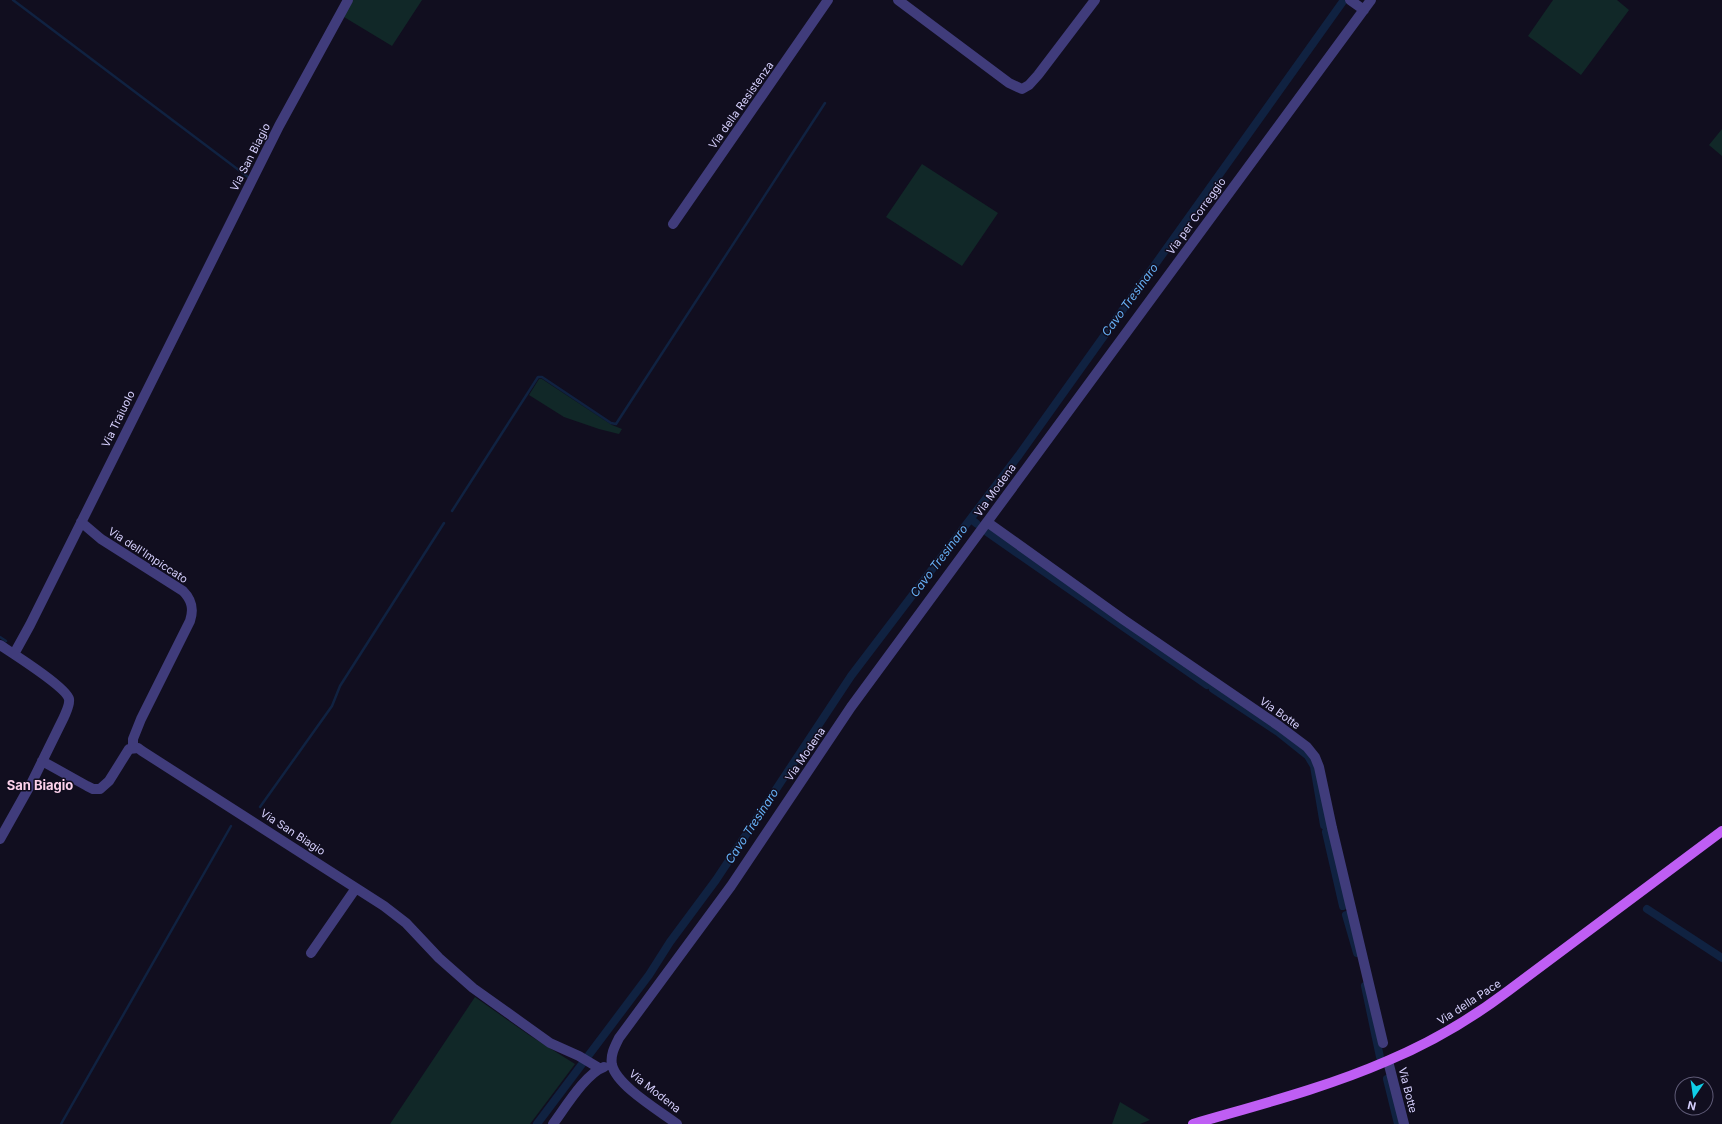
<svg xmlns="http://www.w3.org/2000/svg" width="1722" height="1124" font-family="Inter,sans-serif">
<rect width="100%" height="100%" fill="#110e1f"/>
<path fill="#112828" d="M 352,0 L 422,0 L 392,46 L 344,17 Z
M 1553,0 L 1617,0 L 1629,10 L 1581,75 L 1528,36 Z
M 1722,129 L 1722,156 L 1709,145 Z
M 922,164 L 998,213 L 962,266 L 886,217 Z
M 539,379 L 542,379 L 612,425 L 622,429 L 619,434 L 599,429 L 564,417 L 529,395 Z
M 475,997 L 529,1035 L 575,1064 L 530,1124 L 390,1124 Z
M 1120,1102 L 1150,1120 L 1140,1124 L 1112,1124 Z"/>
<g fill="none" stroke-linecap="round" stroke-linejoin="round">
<path stroke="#102241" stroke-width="2.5" d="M 13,0 L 248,177
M 452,511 L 538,377 L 542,377 L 611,423 L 616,424 L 825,103
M 0,637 L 6,641
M 260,807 L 332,706 L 340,686 L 444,523
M 61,1124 L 231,826"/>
<path stroke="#102241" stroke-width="8" d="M 971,519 L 977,524
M 987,532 L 1207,685
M 1213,689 L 1278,732 L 1308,756 L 1314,766 L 1324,825
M 1326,832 L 1343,906
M 1647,909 L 1722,958
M 1346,915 L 1357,953
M 1365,986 L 1380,1057
M 1387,1079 L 1398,1124
M 537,1124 L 649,975 L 670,942 L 716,880 L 851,676 L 1019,455 L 1344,0"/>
<path stroke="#403c7b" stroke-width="10" d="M 898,0 L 1009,83 L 1022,89 L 1029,85 L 1038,75 L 1095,0
M 1350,0 L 1364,10
M 673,224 L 828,0
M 81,522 L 101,539 L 183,591 C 192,600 194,609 190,621 L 141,719 L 133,739 L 133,748
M 987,522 L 1124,620 L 1279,726 L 1307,747 L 1315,757 L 1319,767 L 1332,828 L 1383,1043
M 0,645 C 12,653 66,687 69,699 C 70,705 66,712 64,717 L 32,782 L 0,839
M 14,654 L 30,625 L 279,126 L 348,0
M 42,761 L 87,786 L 93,789 L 100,789 L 109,781 L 129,749 L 138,748 L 142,751 L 384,906 L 406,923 L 439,958 L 473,988 L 550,1043 L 579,1056 L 599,1068
M 311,953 L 356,888
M 1388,1061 L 1404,1124
M 553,1124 C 565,1108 586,1073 604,1067
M 677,1124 C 660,1111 617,1086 612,1065 C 610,1055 615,1046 619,1038 L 731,886 L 851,707 L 1371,0"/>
<path stroke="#bf5ef4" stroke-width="10" d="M 1193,1124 C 1258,1105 1325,1088 1387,1061 C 1430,1043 1471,1019 1508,991 L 1722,831"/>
</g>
<g text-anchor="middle" stroke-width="3" stroke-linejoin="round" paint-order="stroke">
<g font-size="11" fill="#d5cffc" stroke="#110e1f">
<text transform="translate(741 105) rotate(-55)" y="4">Via della Resistenza</text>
<text transform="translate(250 157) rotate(-63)" y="4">Via San Biagio</text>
<text transform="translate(1196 216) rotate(-54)" y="4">Via per Correggio</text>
<text transform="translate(118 419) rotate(-64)" y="4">Via Traiuolo</text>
<text transform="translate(995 490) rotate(-54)" y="4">Via Modena</text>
<text transform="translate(148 555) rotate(33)" y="4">Via dell'Impiccato</text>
<text transform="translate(1280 713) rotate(35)" y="4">Via Botte</text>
<text transform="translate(805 754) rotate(-56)" y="4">Via Modena</text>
<text transform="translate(293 832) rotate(33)" y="4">Via San Biagio</text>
<text transform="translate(1469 1002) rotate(-33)" y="4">Via della Pace</text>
<text transform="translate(1408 1090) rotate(76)" y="4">Via Botte</text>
<text transform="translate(655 1091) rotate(38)" y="4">Via Modena</text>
</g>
<g font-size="12" font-style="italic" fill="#65aff4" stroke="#110e1f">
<text transform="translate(1130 300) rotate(-54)" y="4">Cavo Tresinaro</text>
<text transform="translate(939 561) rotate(-53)" y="4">Cavo Tresinaro</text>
<text transform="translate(752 826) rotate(-57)" y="4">Cavo Tresinaro</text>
</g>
<g font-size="13" font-weight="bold" fill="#fcd1eb" stroke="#110e1f">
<text x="40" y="790">San Biagio</text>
</g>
</g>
<g transform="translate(1694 1096) rotate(193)"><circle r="19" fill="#110e1f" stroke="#5f5b77"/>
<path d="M0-3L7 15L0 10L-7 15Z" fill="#10cee7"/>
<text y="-6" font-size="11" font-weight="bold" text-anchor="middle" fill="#d5cffc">N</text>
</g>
</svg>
